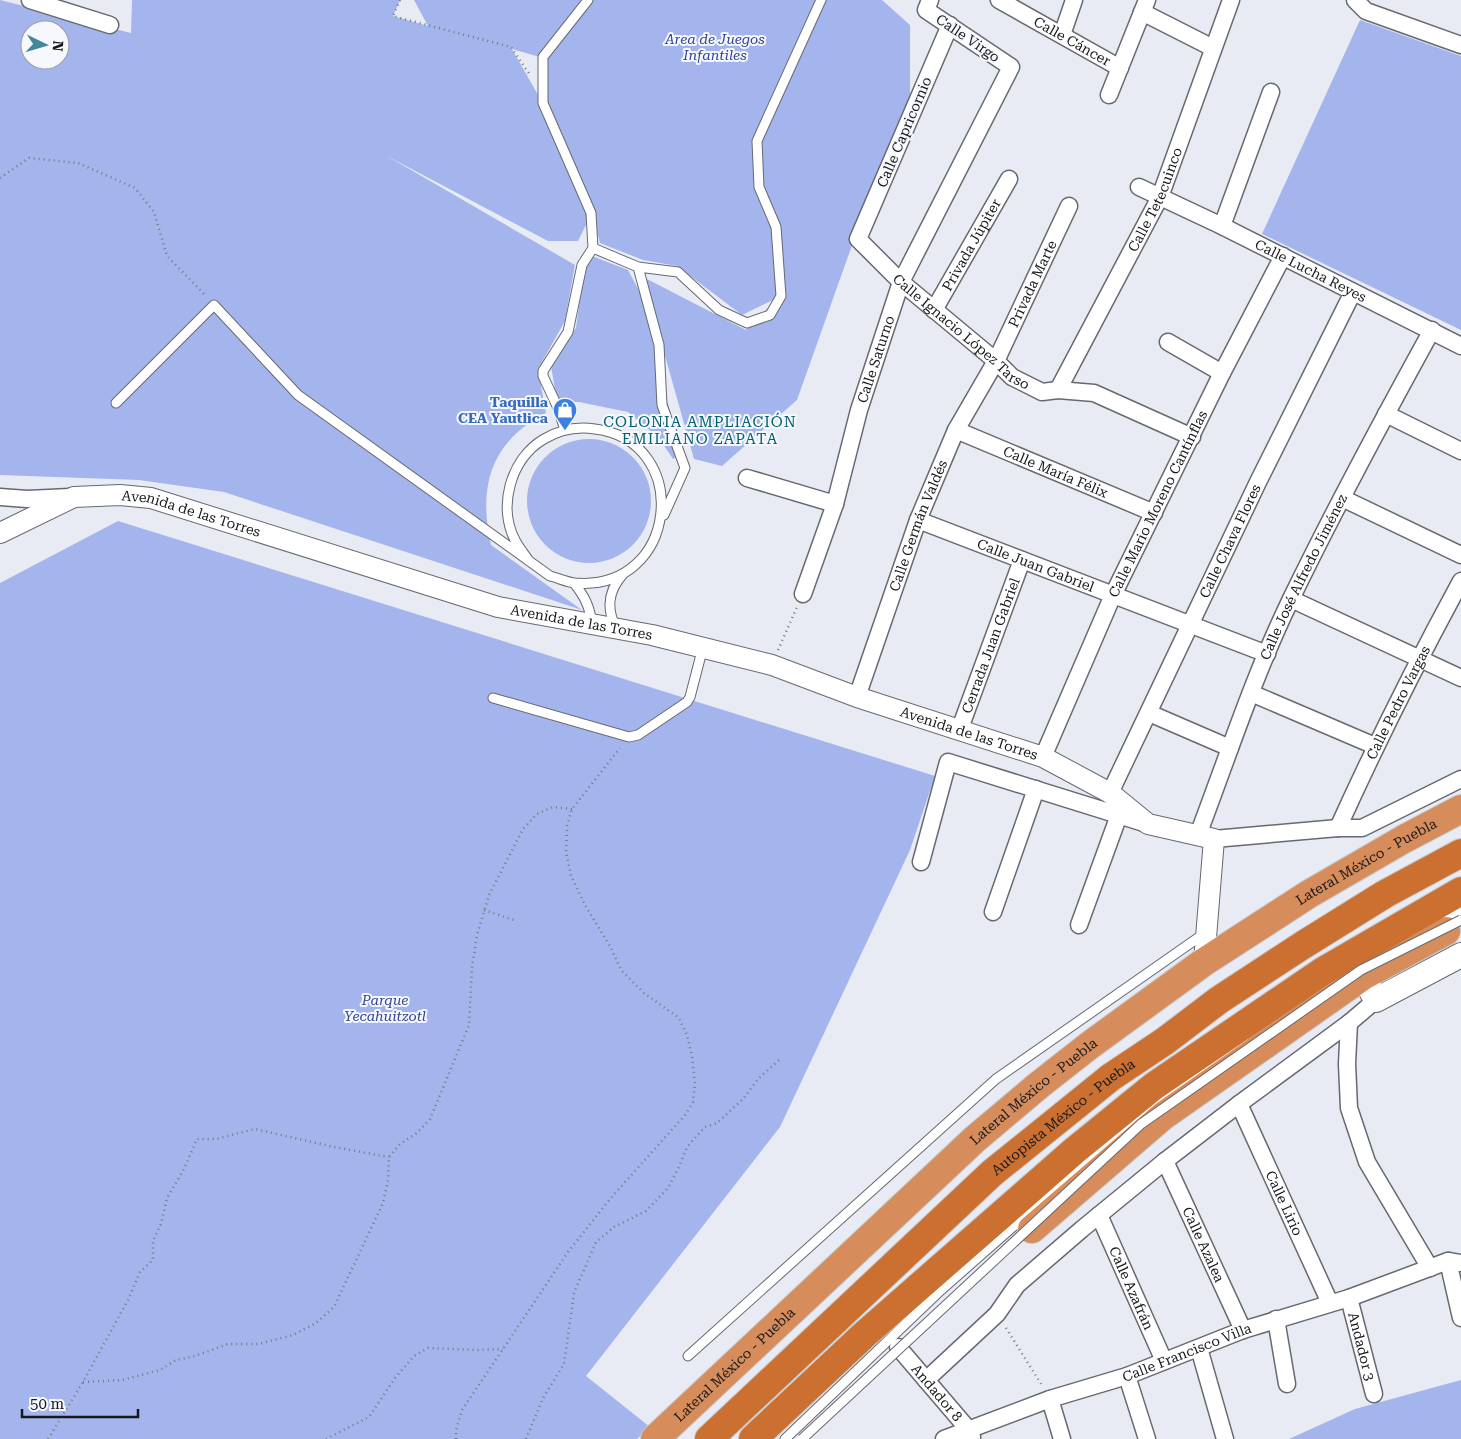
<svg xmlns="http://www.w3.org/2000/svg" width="1461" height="1439" font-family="'Roboto Serif',serif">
<rect width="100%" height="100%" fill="#e8ebf4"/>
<path fill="#a3b5ec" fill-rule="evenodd" d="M 0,0 L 131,33 L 132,0 L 400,0 L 393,16 L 428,26 L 414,0 L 882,0 L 910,25 L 910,106 L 856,234 L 797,400 L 722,466 L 694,459 L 643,277 L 746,330 L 779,297 L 742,315 L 677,266 L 643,260 L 600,243 L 592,213 L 578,241 L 548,241 L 387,156 L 575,265 L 565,321 L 538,369 L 546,413 C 490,442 478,487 491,545 L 582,610 L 224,492 L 139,480 L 0,475 ZM 30,30 L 60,30 L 60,60 L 30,60 ZM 512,49 L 543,58 L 542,102 Z
M 1360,20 L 1461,56 L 1461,330 L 1262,234 Z
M 592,256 L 628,270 L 643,298 L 664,391 L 683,453 L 673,459 L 659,438 L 628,412 L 579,402 L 557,401 L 550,360 L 576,328 L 583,277 Z
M527 501a62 62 0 1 1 124 0a62 62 0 1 1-124 0Z
M 118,521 L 935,776 L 910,850 L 780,1127 L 586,1376 L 650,1427 L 637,1439 L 0,1439 L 0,583 Z
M 1461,1380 L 1461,1439 L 1289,1439 L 1355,1409 Z"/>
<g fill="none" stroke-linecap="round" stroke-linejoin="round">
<defs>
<path id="service" d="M 588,0 L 543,57 L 543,103 L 591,213 L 593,248 L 638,267
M 116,403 L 214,305 L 298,395 L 550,576 C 558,578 567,582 575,583 C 679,592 693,441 595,429 C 577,426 559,430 544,439 C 510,459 497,508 516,542 C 520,549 525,555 529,561
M 565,430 L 558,408 L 543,376 L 543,371 L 568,332 L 582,265 L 593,248
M 664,515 L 685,468 L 662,405 L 659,345 L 638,267 L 678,272 L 719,310 L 747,323 L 770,315 L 781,296 L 776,227 L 759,187 L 757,141 L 821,0
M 574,583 C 585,597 590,607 592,625
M 616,628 C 606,608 608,591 623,574
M 493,698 L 629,737 L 638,735 L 687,702 L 690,697 L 703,647
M 1436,923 L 1461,910
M 688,1356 L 996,1079 L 1205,933
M 785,1439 L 941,1290 L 1139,1116 L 1245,1041"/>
<g id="minor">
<path d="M 30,0 L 110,25"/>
<path id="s1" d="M 999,0 L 1120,68"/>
<path d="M 1355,0 L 1366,11 L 1461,45"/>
<path d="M 1142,12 L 1213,48"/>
<path id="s2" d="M 950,25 L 858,239 L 901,282 L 996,361 L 1012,377 L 1042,392 L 1058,390 L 1094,393 L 1192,437"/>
<path d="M 1062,35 L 1074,0"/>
<path d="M 1109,95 L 1147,0"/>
<path id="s3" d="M 1139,187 L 1222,226 L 1461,346"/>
<path d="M 1222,226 L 1271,92"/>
<path id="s4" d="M 934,310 L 1009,179"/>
<path d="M 1168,342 L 1222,373"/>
<path id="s5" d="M 1058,390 L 1160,197 L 1231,0"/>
<path d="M 1386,414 L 1461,451"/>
<path id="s6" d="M 956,430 L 1154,513"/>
<path d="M 747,478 L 835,504"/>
<path d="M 0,497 L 27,499 L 70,497"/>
<path d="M 1342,498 L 1461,555"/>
<path id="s7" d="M 918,520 L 1267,654"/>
<path id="s8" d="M 803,594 L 835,504 L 859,410 L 901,282 L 1011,67 L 926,10 L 930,0"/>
<path d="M 1291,599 L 1461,678"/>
<path d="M 1251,693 L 1375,746"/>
<path id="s9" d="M 857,697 L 918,520 L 956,430 L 996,361 L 1069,206"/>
<path d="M 1149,713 L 1230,748"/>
<path id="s10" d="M 959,731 L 1022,560"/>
<path id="s11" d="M 1043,757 L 1113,595 L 1222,373 L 1283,256"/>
<path id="s12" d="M 1110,793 L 1258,482 L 1353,292"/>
<path id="s13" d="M 1338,828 C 1376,744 1417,662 1461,581"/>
<path id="s14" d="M 1198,835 C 1228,756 1254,675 1291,599 C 1335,508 1383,419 1432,330"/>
<path d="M 1214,839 L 1338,828 L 1362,828 L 1461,779"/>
<path d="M 921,862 L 948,762 L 1144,823"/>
<path d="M 993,912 L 1036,789"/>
<path d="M 1079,925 L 1119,815"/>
<path d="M 1349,1023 L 1347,1064 L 1349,1108 L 1367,1162 L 1430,1268"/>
<path id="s15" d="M 1239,1104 L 1330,1303"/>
<path id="s16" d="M 1165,1161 L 1243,1330"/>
<path id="s17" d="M 1099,1215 L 1164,1361"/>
<path d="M 1448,1261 L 1461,1318"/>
<path id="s18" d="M 1349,1298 L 1374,1394"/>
<path d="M 1276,1319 L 1287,1384"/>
<path id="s19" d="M 898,1347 L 968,1429 L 972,1437"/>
<path d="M 1199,1348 L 1225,1439"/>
<path d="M 1127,1376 L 1147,1439"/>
<path d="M 926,1380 L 997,1314 L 1017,1285 L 1082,1229 L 1165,1161 L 1239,1104 L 1349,1023 L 1376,1000"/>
<path d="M 1050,1399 L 1062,1439"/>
<path id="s20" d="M 944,1439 L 1050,1399 L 1127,1376 L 1243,1330 L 1349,1298 L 1448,1261 L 1461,1263"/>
</g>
<g id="tertiary">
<path id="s21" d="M 0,533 L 74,497 L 120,495 L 151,498 L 498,607 L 652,635 L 772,665 L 857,697 L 1043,757 L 1110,793 L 1148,824 L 1214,839 L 1204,962"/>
</g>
<path id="secondary" d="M 1363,976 L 1376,1000 L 1461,955"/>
<g id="trunk">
<path d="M 1032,1229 L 1163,1116 L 1363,976 L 1446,931"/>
<path id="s22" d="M 655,1439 L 975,1139 L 1039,1085 L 1090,1045 L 1204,962 L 1309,894 L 1404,839 L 1461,809"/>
</g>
<g id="motorway">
<path id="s23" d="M 709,1439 L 992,1173 L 1111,1077 L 1165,1041 L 1219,1000 L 1303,945 L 1385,894 L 1461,853"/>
<path d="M 753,1439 L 865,1334 L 1074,1151 L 1154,1086 L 1323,971 L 1461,891"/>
</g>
</defs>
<use href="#service" stroke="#676971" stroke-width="11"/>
<use href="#minor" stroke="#676971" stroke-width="19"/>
<use href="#tertiary" stroke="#676971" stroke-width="22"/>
<use href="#secondary" stroke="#676971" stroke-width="26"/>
<use href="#trunk" stroke="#c7c8c8" stroke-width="30"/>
<use href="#motorway" stroke="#c7c8c8" stroke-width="30"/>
<path stroke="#77797f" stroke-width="2.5" stroke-dasharray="1 4" stroke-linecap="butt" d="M 400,0 L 393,16 L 511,47 L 530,75
M 0,178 L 29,158 L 78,163 L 135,188 L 154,212 L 167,256 L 206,296
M 778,650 L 797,607
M 484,910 L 517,921
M 1006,1328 L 1043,1387
M 83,1382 L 122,1380 L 160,1370 L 176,1360 L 195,1356 L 228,1344 L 258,1344 L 293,1335 L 316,1323 L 334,1307 L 383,1203 L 388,1180 L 389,1157 L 400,1144 L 417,1133 L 430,1119 L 469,1025 L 472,967 L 477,935 L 489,895 L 523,829 L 537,814 L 553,807 L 572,809
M 48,1439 L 83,1382 L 128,1300 L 140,1272 L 153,1260 L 153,1241 L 161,1224 L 167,1198 L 184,1169 L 197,1139 L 216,1139 L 255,1129 L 334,1147 L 389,1157
M 326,1439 L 369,1417 L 395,1378 L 414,1356 L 428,1348 L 479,1350 L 503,1349
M 456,1439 L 456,1430 L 462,1410 L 568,1252 L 610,1199 L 686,1114 L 693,1102 L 695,1083 L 692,1056 L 687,1035 L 679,1018 L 644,993 L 621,970 L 611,948 L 585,905 L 571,876 L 566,852 L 567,826 L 572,809 L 620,748
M 526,1439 L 543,1398 L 564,1364 L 574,1293 L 596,1242 L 614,1227 L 646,1211 L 668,1188 L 679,1167 L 687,1147 L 705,1127 L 717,1123 L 743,1099 L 759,1078 L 779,1060"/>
<use href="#service" stroke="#fff" stroke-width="9"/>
<use href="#minor" stroke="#fff" stroke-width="16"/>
<use href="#tertiary" stroke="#fff" stroke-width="20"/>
<use href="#secondary" stroke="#fff" stroke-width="24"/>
<use href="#trunk" stroke="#d68c5b" stroke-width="28"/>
<use href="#motorway" stroke="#cc7032" stroke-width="28"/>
<defs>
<path id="service-bridge" d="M 802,1439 L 1141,1124 L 1361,970 L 1461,920"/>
</defs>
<use href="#service-bridge" stroke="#676971" stroke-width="11" stroke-linecap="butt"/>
<use href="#service-bridge" stroke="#fff" stroke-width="9"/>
</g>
<defs>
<symbol id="shop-pin" viewBox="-11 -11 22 30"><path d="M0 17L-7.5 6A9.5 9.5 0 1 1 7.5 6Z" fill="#3f7fe0" stroke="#f6f8fd"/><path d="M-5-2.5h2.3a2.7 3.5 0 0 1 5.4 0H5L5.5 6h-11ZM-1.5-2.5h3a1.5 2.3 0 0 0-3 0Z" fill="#fff"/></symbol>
</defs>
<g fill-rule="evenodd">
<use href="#shop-pin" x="551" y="396" width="28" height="38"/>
</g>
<g text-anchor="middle" stroke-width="4" stroke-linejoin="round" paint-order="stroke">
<g font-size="14" fill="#17181b" stroke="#f6f8fd">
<text transform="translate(968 38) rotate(34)" y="5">Calle Virgo</text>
<text dy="5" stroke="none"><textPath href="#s1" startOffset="84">Calle Cáncer</textPath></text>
<text transform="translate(904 132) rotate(-67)" y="5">Calle Capricornio</text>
<text dy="5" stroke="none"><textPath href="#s5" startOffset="214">Calle Tetecuinco</textPath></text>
<text dy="5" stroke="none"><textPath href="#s4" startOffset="75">Privada Júpiter</textPath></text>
<text dy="5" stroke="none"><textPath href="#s3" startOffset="191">Calle Lucha Reyes</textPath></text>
<text dy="5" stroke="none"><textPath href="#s9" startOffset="450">Privada Marte</textPath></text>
<text dy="5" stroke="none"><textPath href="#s2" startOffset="372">Calle Ignacio López Tarso</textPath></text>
<text dy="5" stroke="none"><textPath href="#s8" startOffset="246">Calle Saturno</textPath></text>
<text dy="5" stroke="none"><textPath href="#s6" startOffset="108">Calle María Félix</textPath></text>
<text dy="5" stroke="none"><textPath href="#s11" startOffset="278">Calle Mario Moreno Cantínflas</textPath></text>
<text dy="5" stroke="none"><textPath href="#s21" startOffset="202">Avenida de las Torres</textPath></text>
<text dy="5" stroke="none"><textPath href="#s9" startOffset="182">Calle Germán Valdés</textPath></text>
<text dy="5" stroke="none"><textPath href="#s12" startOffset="279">Calle Chava Flores</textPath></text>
<text dy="5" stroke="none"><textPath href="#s7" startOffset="126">Calle Juan Gabriel</textPath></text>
<text dy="5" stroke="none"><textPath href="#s14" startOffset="279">Calle José Alfredo Jiménez</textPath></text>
<text dy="5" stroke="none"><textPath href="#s21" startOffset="608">Avenida de las Torres</textPath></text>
<text dy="5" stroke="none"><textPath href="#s10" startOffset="91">Cerrada Juan Gabriel</textPath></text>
<text dy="5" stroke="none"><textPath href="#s13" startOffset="139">Calle Pedro Vargas</textPath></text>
<text dy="5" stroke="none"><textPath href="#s21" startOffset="1012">Avenida de las Torres</textPath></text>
<text dy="5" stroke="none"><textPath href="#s22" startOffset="919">Lateral México - Puebla</textPath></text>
<text dy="5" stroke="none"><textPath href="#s22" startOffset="514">Lateral México - Puebla</textPath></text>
<text dy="5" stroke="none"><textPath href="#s23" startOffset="479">Autopista México - Puebla</textPath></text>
<text dy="5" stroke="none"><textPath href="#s15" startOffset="109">Calle Lirio</textPath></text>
<text dy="5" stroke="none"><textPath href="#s16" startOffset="92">Calle Azalea</textPath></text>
<text dy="5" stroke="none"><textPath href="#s17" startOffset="80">Calle Azafrán</textPath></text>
<text dy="5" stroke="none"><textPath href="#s18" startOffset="50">Andador 3</textPath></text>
<text dy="5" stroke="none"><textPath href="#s20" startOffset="258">Calle Francisco Villa</textPath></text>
<text dy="5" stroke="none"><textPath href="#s22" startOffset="109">Lateral México - Puebla</textPath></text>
<text dy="5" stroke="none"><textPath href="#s19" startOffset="60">Andador 8</textPath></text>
</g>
<g font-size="14" font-style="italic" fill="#304395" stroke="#f6f8fd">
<text x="715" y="44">Area de Juegos<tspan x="715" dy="16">Infantiles</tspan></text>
<text x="385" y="1005">Parque<tspan x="385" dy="16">Yecahuitzotl</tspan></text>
</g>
<g font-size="14" font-weight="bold" fill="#366cbe" stroke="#f6f8fd" text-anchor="end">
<text x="548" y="407">Taquilla<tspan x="548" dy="16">CEA Yautlica</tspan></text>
</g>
<g font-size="15" letter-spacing="1" fill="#006172" stroke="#f6f8fd">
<text x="700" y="427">COLONIA AMPLIACIÓN<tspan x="700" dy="17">EMILIANO ZAPATA</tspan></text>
</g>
</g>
<g transform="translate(45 45) rotate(95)"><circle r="24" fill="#f6f8fd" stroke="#9d9ea3"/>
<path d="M0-4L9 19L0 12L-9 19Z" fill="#448797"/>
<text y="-8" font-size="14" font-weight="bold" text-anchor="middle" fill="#17181b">N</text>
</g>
<path d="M22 1409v8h116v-8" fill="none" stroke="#17181b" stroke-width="2.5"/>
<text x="30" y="1409" font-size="15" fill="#17181b" stroke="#f6f8fd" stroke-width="4" paint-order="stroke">50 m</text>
</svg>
